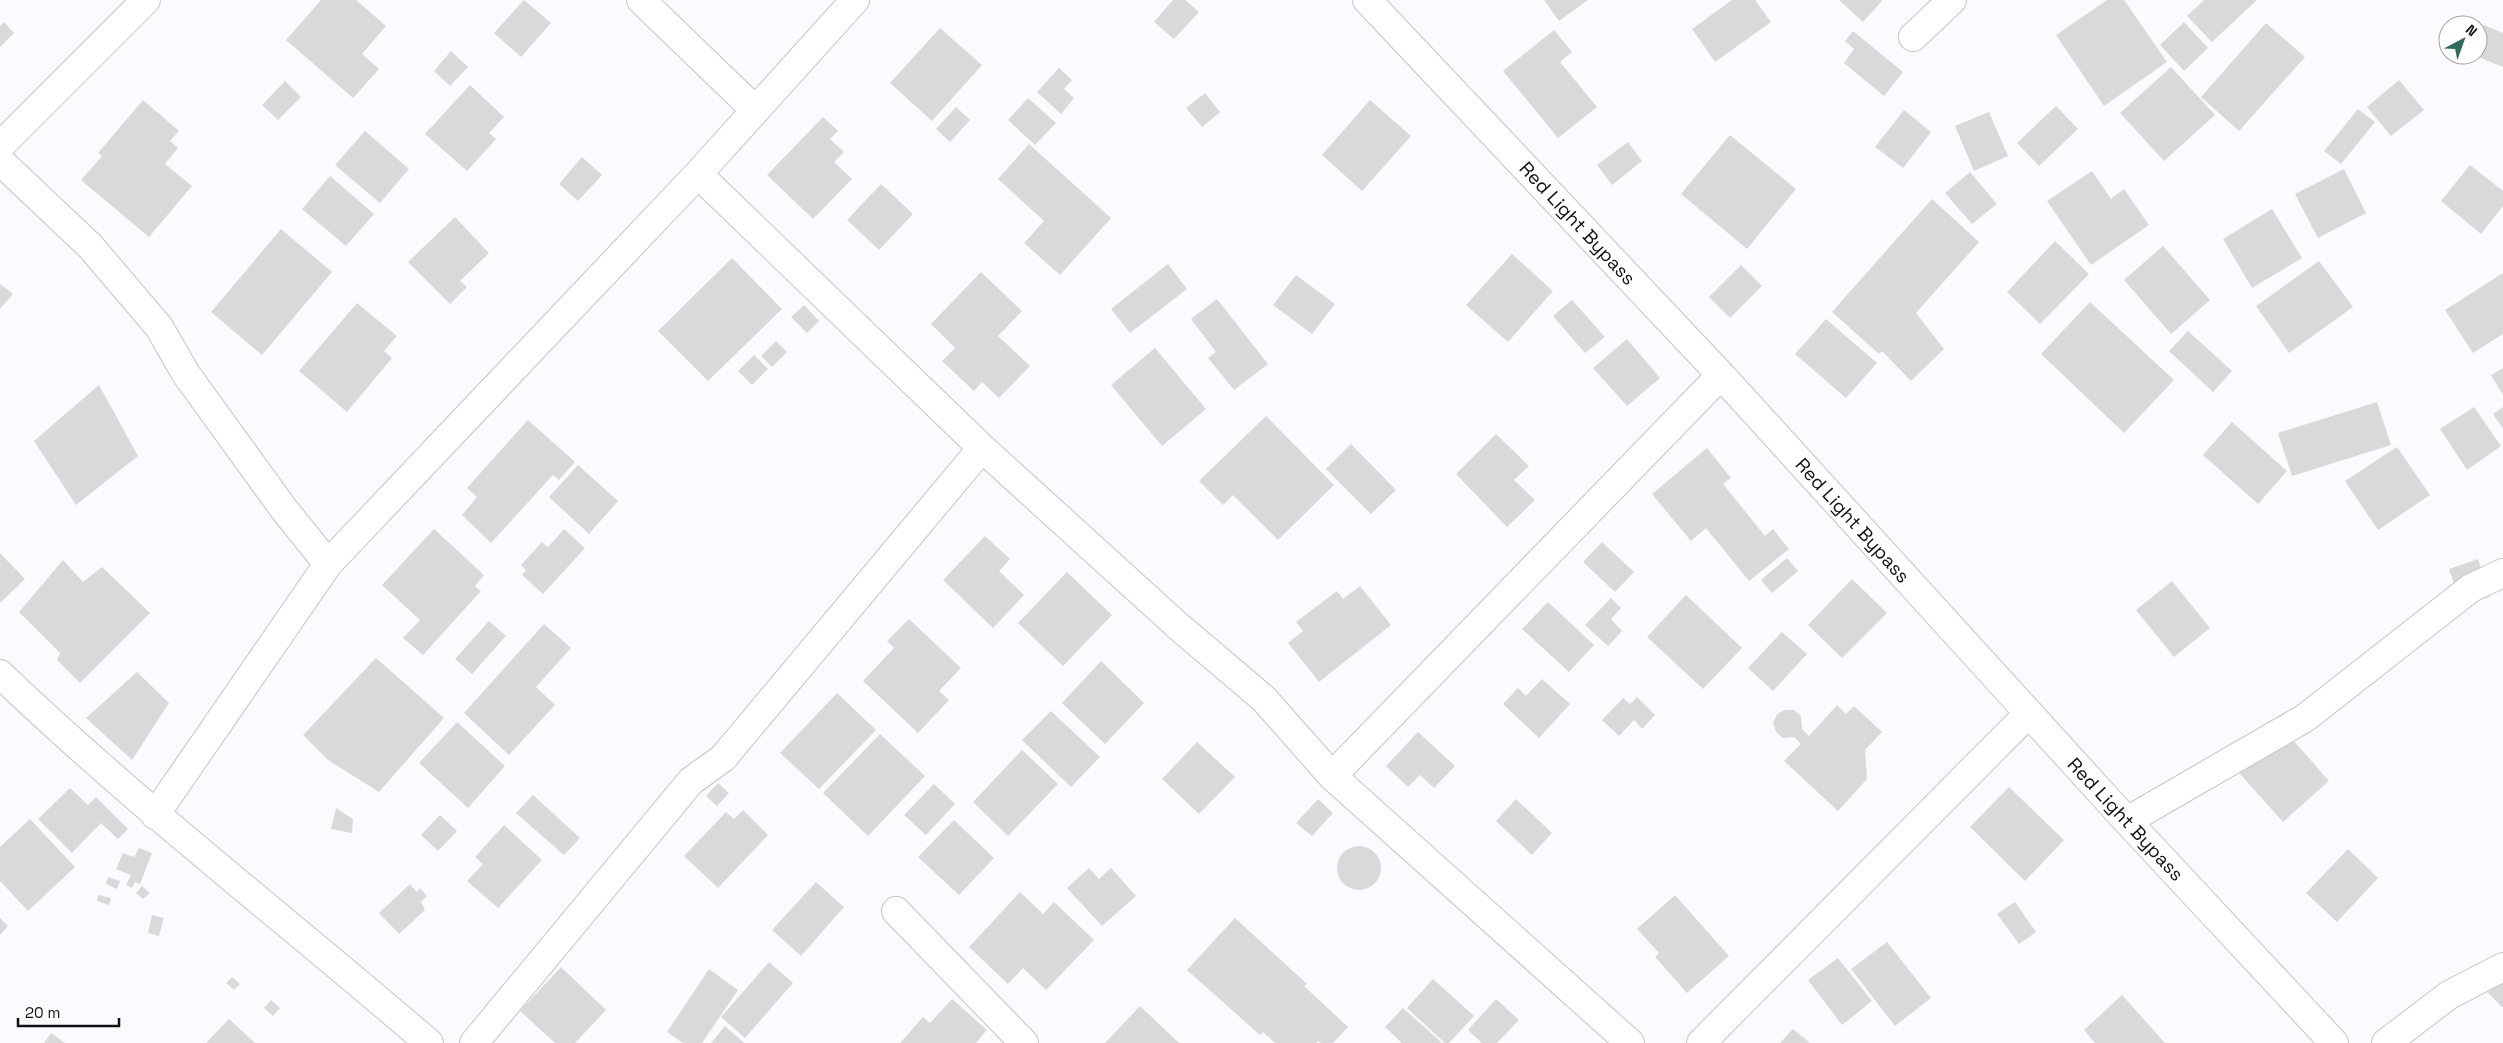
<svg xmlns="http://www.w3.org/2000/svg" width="2503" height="1043" font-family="'Space Grotesk',sans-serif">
<rect width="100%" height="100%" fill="#fcfafe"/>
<path fill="#dbd8da" d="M 321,0 L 356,0 L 386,26 L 362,54 L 379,69 L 353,98 L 286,40 Z
M 524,0 L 551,23 L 521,57 L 494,33 Z
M 1173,0 L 1185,0 L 1199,12 L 1174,39 L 1154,22 Z
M 1544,0 L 1588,0 L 1559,21 Z
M 1732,0 L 1755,0 L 1771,22 L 1715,62 L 1692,29 Z
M 1839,0 L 1881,0 L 1882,1 L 1863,22 Z
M 2107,0 L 2124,0 L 2167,62 L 2104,106 L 2056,35 Z
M 2204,0 L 2257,0 L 2212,42 L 2187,16 Z
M 4,22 L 14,33 L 0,47 L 0,26 Z
M 2184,22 L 2208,48 L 2184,71 L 2160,45 Z
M 2266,23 L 2305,57 L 2239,131 L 2201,97 Z
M 2484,25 L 2503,33 L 2503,67 L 2473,55 L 2478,55 L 2478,42 Z
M 940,28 L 982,65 L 932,121 L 890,83 Z
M 1554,30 L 1572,52 L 1560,62 L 1597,107 L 1558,138 L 1503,71 Z
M 1853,31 L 1903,72 L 1884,96 L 1844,63 L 1854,49 L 1845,41 Z
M 451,51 L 468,67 L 450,86 L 434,71 Z
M 2171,67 L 2215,115 L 2164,161 L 2120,113 Z
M 1059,68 L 1072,80 L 1064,89 L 1074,98 L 1061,114 L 1037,92 Z
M 2399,80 L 2424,110 L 2391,136 L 2367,107 Z
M 285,81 L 301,97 L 278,120 L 262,105 Z
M 470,85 L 504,117 L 489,133 L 496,139 L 467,171 L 425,134 Z
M 1205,93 L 1220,112 L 1202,127 L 1186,108 Z
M 1028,98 L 1056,123 L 1035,145 L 1008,120 Z
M 143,100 L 179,131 L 170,141 L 178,148 L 165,164 L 192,186 L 149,237 L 81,180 L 102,156 L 98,153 Z
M 1370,100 L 1411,136 L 1362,191 L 1322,155 Z
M 2056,106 L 2078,129 L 2039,166 L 2017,143 Z
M 956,107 L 970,120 L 950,142 L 936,129 Z
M 2358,109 L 2375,122 L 2341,164 L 2324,151 Z
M 1904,110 L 1931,132 L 1903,168 L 1875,147 Z
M 1989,112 L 2008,156 L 1974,171 L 1955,126 Z
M 823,117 L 838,131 L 830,139 L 844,152 L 834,162 L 852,179 L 813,219 L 767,175 Z
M 365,131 L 409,169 L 380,203 L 335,165 Z
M 1730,135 L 1796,189 L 1747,249 L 1681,194 Z
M 1628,142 L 1642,161 L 1612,185 L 1597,165 Z
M 1029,144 L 1111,218 L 1060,275 L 1024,243 L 1044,221 L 998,179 Z
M 582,157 L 602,175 L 578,201 L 559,184 Z
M 2470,165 L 2503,191 L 2503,206 L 2481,234 L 2441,201 Z
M 2344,169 L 2366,213 L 2318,238 L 2295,194 Z
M 2092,171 L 2111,199 L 2124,189 L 2149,225 L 2091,265 L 2047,201 Z
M 1970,172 L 1997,204 L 1972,224 L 1945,193 Z
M 330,176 L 374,214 L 346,246 L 302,209 Z
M 881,184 L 913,214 L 879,250 L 847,220 Z
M 1932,199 L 1979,242 L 1916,313 L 1944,349 L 1911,381 L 1882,351 L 1879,354 L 1832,312 Z
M 2272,209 L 2302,258 L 2252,288 L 2223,239 Z
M 455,217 L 489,253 L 460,281 L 467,287 L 450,304 L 408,262 Z
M 281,229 L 332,272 L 262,355 L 211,312 Z
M 2055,241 L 2089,274 L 2040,324 L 2007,292 Z
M 2163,246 L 2210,300 L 2171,334 L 2124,280 Z
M 1512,254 L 1553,291 L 1508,342 L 1466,305 Z
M 732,258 L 782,309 L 708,381 L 658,331 Z
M 2319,261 L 2353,307 L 2289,353 L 2256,306 Z
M 1168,264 L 1187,289 L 1130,333 L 1111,309 Z
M 1741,265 L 1762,286 L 1730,318 L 1709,297 Z
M 981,272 L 1022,311 L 998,336 L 1030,366 L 999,398 L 982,382 L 974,391 L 942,361 L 955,348 L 931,324 Z
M 2503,273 L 2503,334 L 2473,353 L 2445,310 Z
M 1296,275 L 1335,304 L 1312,334 L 1273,305 Z
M 0,284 L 13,294 L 0,309 Z
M 1217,299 L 1268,364 L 1234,390 L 1208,358 L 1216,352 L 1191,319 Z
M 1572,300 L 1605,337 L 1585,353 L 1553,316 Z
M 2090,302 L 2174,380 L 2124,433 L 2041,354 Z
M 357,303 L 397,336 L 384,351 L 392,358 L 347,412 L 299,371 Z
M 804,305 L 819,321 L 807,333 L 791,317 Z
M 1826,319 L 1877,363 L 1846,398 L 1795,354 Z
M 2188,331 L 2232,371 L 2213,392 L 2169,351 Z
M 1627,339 L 1660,378 L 1627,406 L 1593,368 Z
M 776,341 L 787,352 L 772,367 L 761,356 Z
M 1155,348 L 1206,409 L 1162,446 L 1111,385 Z
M 754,355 L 768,369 L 752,385 L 738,371 Z
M 2503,368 L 2503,395 L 2491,375 Z
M 99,385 L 138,456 L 76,505 L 34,441 Z
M 2377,402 L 2391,445 L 2292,476 L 2278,433 Z
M 2474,407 L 2501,446 L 2467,470 L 2440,429 Z
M 2503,407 L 2503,429 L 2493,414 Z
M 1266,416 L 1334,485 L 1278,540 L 1233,495 L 1223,505 L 1199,481 Z
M 528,420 L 575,462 L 559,480 L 553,475 L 491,543 L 462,515 L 477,497 L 467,488 Z
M 2232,422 L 2287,471 L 2258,504 L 2203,455 Z
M 1496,434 L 1529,466 L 1514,480 L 1535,500 L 1507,527 L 1456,474 Z
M 1351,444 L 1396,490 L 1371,514 L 1326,469 Z
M 2397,447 L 2430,495 L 2378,530 L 2345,481 Z
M 1707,448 L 1731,478 L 1723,484 L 1765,536 L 1773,529 L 1789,549 L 1749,581 L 1706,528 L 1691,541 L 1652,494 Z
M 578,465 L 618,501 L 589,534 L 549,497 Z
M 434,529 L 484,575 L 475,586 L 481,591 L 423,655 L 403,638 L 420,620 L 382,585 Z
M 564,529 L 585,548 L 543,594 L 522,575 L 526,570 L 521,565 L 542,542 L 548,547 Z
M 985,536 L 1010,559 L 999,571 L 1024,595 L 993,628 L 943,580 Z
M 1602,542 L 1634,572 L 1615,592 L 1583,562 Z
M 0,553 L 25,579 L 0,603 Z
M 1787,558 L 1798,571 L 1772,593 L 1761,580 Z
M 2478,559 L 2490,597 L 2461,606 L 2449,569 Z
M 63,560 L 83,582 L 102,567 L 150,613 L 80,683 L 57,660 L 60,653 L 19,612 Z
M 1067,572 L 1112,615 L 1063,666 L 1018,623 Z
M 1852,579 L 1887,613 L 1842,658 L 1808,625 Z
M 2172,581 L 2210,628 L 2174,657 L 2136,610 Z
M 1360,586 L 1391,625 L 1319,682 L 1288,643 L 1303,631 L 1296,622 L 1337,591 L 1343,599 Z
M 1686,595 L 1742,648 L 1703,689 L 1647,637 Z
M 1611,598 L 1621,608 L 1611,619 L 1622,631 L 1608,646 L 1585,625 Z
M 1548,602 L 1594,645 L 1569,672 L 1522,629 Z
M 909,619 L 961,668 L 939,691 L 949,700 L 918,733 L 863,681 L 894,648 L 887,641 Z
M 489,621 L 506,636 L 472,674 L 455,659 Z
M 544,624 L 571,648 L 536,687 L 555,705 L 509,755 L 464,713 Z
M 1782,632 L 1807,654 L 1773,691 L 1748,668 Z
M 376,658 L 444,718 L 379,792 L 328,760 L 303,735 Z
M 1101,661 L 1144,703 L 1105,744 L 1062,703 Z
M 137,672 L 169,703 L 132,760 L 86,718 Z
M 1542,679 L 1570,704 L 1539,738 L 1503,704 L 1518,688 L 1526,696 Z
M 837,693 L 876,730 L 819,789 L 780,753 Z
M 1637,697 L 1655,715 L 1642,729 L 1634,720 L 1619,736 L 1602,720 L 1623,698 L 1630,704 Z
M 1837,705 L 1846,714 L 1854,706 L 1882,732 L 1865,750 L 1867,779 L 1838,811 L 1784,761 L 1801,744 L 1794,737 L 1783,738 L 1776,732 L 1773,723 L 1777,714 L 1785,710 L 1794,710 L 1801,716 L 1802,729 L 1809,736 Z
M 1051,711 L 1100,757 L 1071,787 L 1022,740 Z
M 457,722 L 505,766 L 468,808 L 419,763 Z
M 2279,724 L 2329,781 L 2283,822 L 2232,765 Z
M 1418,732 L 1455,766 L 1434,788 L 1420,775 L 1408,787 L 1386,766 Z
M 880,734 L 925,776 L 868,836 L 823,793 Z
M 1197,742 L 1235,777 L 1199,814 L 1162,779 Z
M 1022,750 L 1058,784 L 1008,836 L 973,802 Z
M 718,783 L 729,793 L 717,806 L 706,796 Z
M 934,784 L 955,804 L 926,835 L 904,815 Z
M 2009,787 L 2064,840 L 2025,881 L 1970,827 Z
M 70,788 L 88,805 L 96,797 L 128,829 L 118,839 L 101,823 L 72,853 L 38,819 Z
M 533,795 L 580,838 L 564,855 L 516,813 Z
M 1318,799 L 1333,813 L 1312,836 L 1296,823 Z
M 1516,799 L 1552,833 L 1532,855 L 1496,821 Z
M 336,808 L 353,819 L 352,833 L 331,829 Z
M 743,810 L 768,835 L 718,888 L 684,856 L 726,812 L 734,819 Z
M 440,815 L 457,831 L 438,851 L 421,835 Z
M 30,819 L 75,867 L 28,911 L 0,881 L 0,847 Z
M 954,820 L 994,858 L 959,895 L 918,857 Z
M 504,825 L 542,860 L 498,908 L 467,881 L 483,864 L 475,857 Z
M1337 868a22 22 0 1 1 44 0a22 22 0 1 1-44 0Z
M 139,848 L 152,853 L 140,884 L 135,882 L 132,888 L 126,885 L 131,875 L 116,869 L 123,853 L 134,857 Z
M 2348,849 L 2378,878 L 2337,922 L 2306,893 Z
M 1089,868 L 1099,879 L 1111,868 L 1136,896 L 1102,926 L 1067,888 Z
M 108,877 L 120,881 L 117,889 L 106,884 Z
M 816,882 L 844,907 L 801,956 L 772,930 Z
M 410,884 L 417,892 L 420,888 L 427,896 L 421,902 L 425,910 L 399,934 L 379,913 Z
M 142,886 L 150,893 L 143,899 L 136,893 Z
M 1020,892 L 1043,914 L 1054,902 L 1094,940 L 1046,990 L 1023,968 L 1008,984 L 969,947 Z
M 98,895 L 111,898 L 109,905 L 97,901 Z
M 1675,895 L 1729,956 L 1687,993 L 1655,957 L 1659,953 L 1637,929 Z
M 2015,902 L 2036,932 L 2019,944 L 1997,914 Z
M 152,915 L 164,918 L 159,936 L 148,933 Z
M 0,918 L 8,926 L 0,935 Z
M 1235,918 L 1307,984 L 1304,986 L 1348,1027 L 1333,1043 L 1321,1043 L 1318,1041 L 1316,1043 L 1275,1043 L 1263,1032 L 1260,1035 L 1187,970 Z
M 1887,942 L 1931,998 L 1895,1026 L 1851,969 Z
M 1838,958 L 1872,1001 L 1842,1025 L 1808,980 Z
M 769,962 L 793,983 L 745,1038 L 721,1017 Z
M 561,967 L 606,1010 L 575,1043 L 555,1043 L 520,1011 Z
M 709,969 L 738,990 L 702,1043 L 683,1043 L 667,1032 Z
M 232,977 L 240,984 L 234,990 L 226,983 Z
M 2503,978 L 2503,1008 L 2488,993 Z
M 1433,979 L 1474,1016 L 1449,1043 L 1445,1043 L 1407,1008 Z
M 2122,995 L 2165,1043 L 2095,1043 L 2084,1030 Z
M 952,999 L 987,1030 L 976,1043 L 900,1043 L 923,1017 L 930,1023 Z
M 1496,999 L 1519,1020 L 1497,1043 L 1482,1043 L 1468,1030 Z
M 271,1000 L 280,1008 L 273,1016 L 264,1008 Z
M 1140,1006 L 1179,1043 L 1105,1043 Z
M 1403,1008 L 1442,1043 L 1402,1043 L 1385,1027 Z
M 229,1019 L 255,1043 L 206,1043 Z
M 725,1026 L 744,1043 L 711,1043 Z
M 1793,1029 L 1810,1043 L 1780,1043 Z
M 51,1033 L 65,1043 L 44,1043 Z"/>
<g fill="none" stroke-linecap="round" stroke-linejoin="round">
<defs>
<path id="minor" d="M 641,0 L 755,110
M 1367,0 L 1721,375 L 2127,821 L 2334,1043
M 1913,37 L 1952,0
M 0,146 L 146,0
M 0,161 L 90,246 L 159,327 L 186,374 L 283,508 L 328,564
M 698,174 L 982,448 L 1178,626 L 1264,699 L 1332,776 L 1630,1043
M 0,674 C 137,805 286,920 429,1043
M 1332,776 L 1721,375
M 155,815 L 328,564 L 698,174 L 855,0
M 2127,821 L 2305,718 L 2471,588 L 2503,573
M 896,911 L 1024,1043
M 474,1043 L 691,781 L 723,758 L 982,448
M 1701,1043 L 2029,713
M 2386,1043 L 2449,995 L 2503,967"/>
</defs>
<use href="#minor" stroke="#c4c3c6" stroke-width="30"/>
<use href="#minor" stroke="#fff" stroke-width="28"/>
</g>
<g text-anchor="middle" stroke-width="4.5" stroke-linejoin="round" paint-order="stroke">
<g font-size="19" fill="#131213" stroke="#fff">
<text transform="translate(1578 223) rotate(47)" y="7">Red Light Bypass</text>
<text transform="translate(1853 520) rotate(48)" y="7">Red Light Bypass</text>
<text transform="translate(2126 819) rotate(47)" y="7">Red Light Bypass</text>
</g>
</g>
<g transform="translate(2463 40) rotate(41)"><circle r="24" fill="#ffffff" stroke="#a1a0a1"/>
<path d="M0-4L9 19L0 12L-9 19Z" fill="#2e6d5b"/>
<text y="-8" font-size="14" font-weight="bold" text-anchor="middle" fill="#131213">N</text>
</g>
<path d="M18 1018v8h101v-8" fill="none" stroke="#131213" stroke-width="2.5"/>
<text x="25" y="1018" font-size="15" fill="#131213" stroke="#ffffff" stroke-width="4" paint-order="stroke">20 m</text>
</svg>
